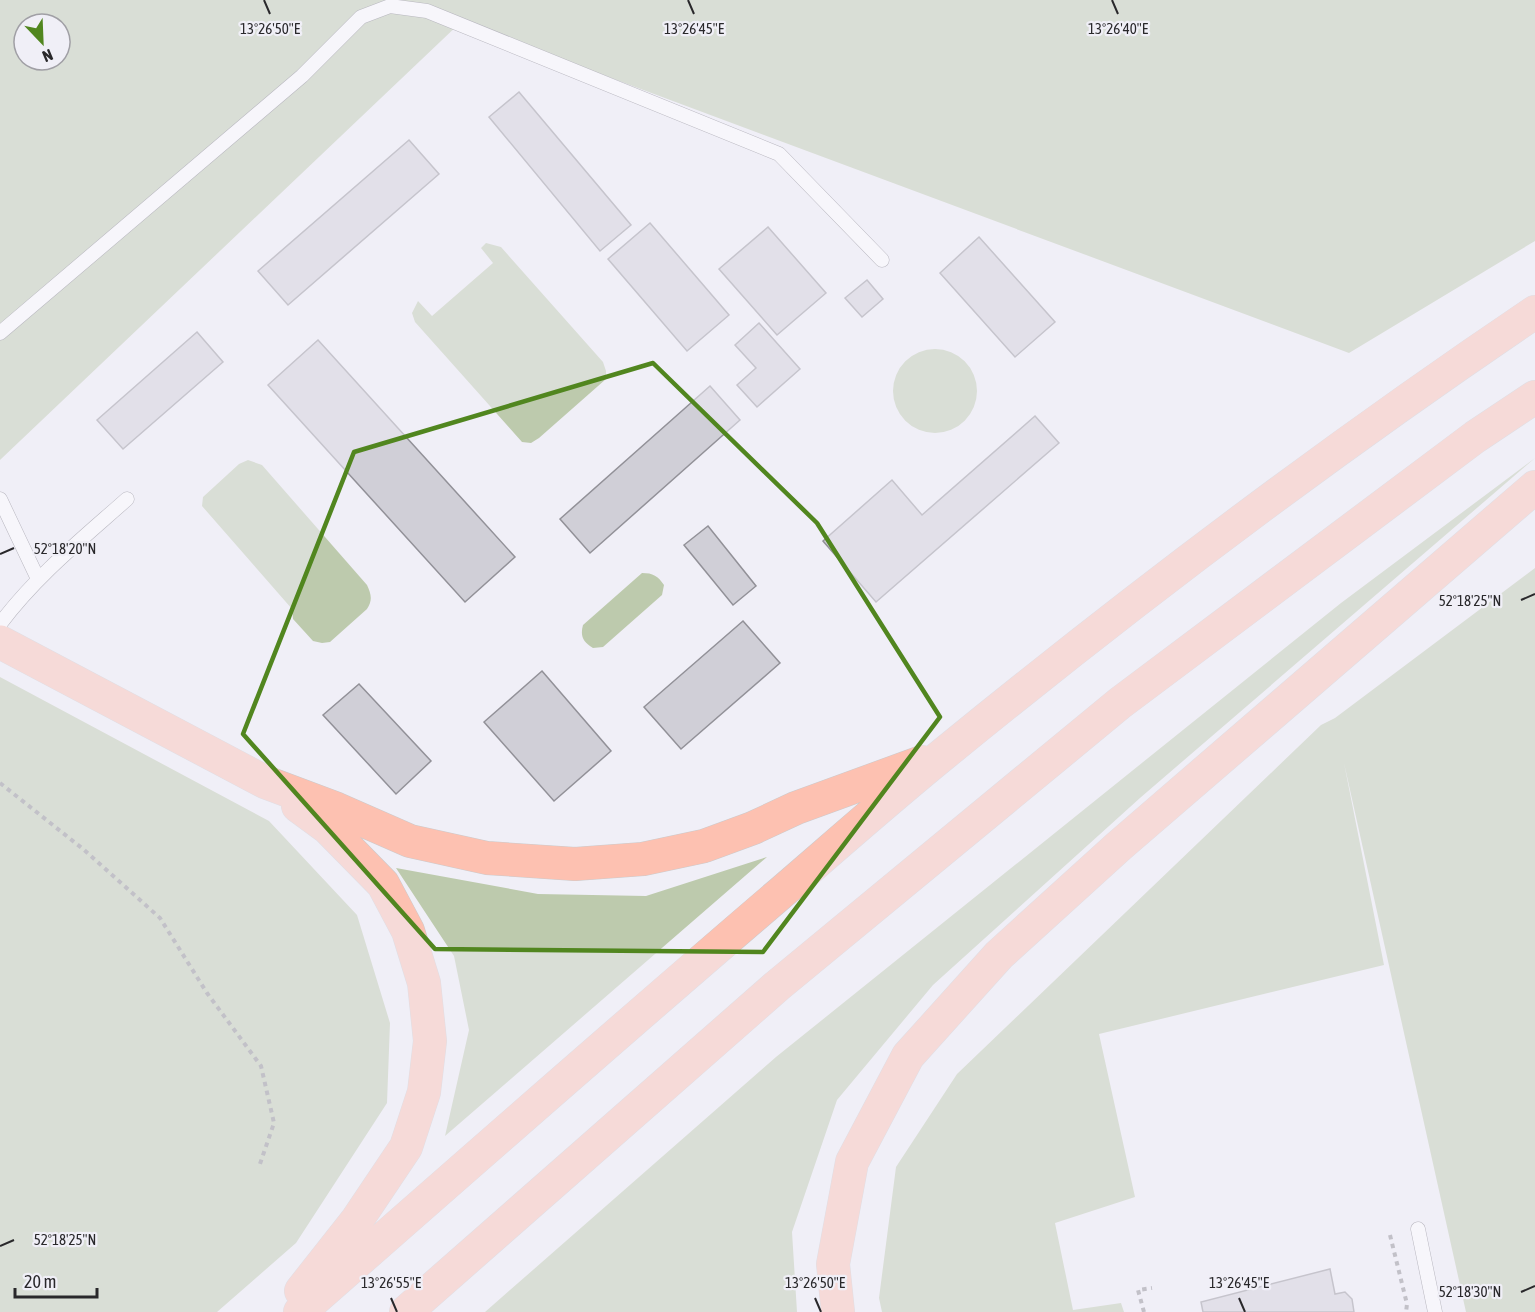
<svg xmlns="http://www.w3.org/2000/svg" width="1535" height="1312" font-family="'Asap Condensed',sans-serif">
<rect width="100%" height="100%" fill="#f0eff7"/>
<path fill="#bdcaad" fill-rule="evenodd" d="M 0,0 L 1535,0 L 1535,241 L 1349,353 L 461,22 L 0,460 ZM 24,24 L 60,24 L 60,60 L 24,60 Z
M 486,243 L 501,247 L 603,362 L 606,371 L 606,379 L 539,438 L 531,443 L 522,442 L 415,322 L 412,313 L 418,301 L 432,316 L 493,263 L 481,248 Z
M893 391a42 42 0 1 1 84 0a42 42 0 1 1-84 0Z
M 1535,458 L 1140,798 L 933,985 L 837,1100 L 792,1232 L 797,1312 L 485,1312 L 776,1057 L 1341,603 Z
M 248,460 L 262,465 L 367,585 C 371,594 373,600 367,609 L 330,642 L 322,643 L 313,641 L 293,619 L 292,609 L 202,506 L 203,497 L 239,464 Z
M 1535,568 L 1535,1312 L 1466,1312 L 1344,763 L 1384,965 L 1099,1034 L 1135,1197 L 1055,1223 L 1073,1310 L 1121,1303 L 1124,1312 L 882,1312 L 879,1298 L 896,1167 L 957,1074 L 1321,725 L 1335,718 Z
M 642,573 C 653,573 658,576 664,585 L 662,595 L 603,647 L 593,648 C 583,642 580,636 583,625 Z
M 0,677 L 269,821 L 357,915 L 390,1023 L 387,1103 L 296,1243 L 217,1312 L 0,1312 Z
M 767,857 L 445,1136 L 469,1030 L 454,956 L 396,868 L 538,894 L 646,896 Z"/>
<path fill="#d0cfd7" stroke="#929198" stroke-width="1.5" d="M 519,92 L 631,225 L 600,251 L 489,117 Z
M 409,140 L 439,174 L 288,305 L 258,271 Z
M 650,223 L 729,315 L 687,351 L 608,259 Z
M 768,227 L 826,293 L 777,335 L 719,269 Z
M 979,237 L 1055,322 L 1015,357 L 940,273 Z
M 867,280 L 883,299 L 862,317 L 845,298 Z
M 759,323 L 800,369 L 757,407 L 737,385 L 756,368 L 735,345 Z
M 197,332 L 223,362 L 123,449 L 97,420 Z
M 318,340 L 515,557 L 465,602 L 268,385 Z
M 710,386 L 740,420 L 590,553 L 560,519 Z
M 1035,416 L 1059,443 L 876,602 L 823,541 L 892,480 L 922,515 Z
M 708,526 L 756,586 L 733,605 L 684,545 Z
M 743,621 L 780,663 L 681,749 L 644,707 Z
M 542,671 L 611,751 L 554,801 L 484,722 Z
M 359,684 L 431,761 L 396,794 L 323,715 Z
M 1330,1269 L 1335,1294 L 1345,1292 L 1352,1299 L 1354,1312 L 1203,1312 L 1201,1302 Z"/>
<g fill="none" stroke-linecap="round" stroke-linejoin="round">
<defs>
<path id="service" d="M 0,333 L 302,76 L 361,17 L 390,6 L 427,11 L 779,154 L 882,260
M 0,499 L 38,579
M 0,624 C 36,576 82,539 127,499
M 1418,1229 L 1435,1312"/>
<path id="motorway" d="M 0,642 L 265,782 L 337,809 L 410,841 L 487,858 L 575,864 L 643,859 L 704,846 L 753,828 L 796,808 L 922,762
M 298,806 L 328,828 L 383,884 L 408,931 L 424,983 L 430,1041 L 424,1092 L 406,1147 L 357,1220 L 301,1291
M 300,1312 C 458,1173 616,1034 776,897 C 832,849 888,799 946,752 C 1136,597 1332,449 1535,312
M 406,1312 L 777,986 L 1120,703 L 1475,437 L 1535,397
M 838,1312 L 833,1264 L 852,1162 L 908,1056 L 999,955 L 1119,846 L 1535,487"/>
</defs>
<use href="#service" stroke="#75757c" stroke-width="15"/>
<use href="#motorway" stroke="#cccbcc" stroke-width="34"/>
<path stroke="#8a898f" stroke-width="4" stroke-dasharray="4.5 4.5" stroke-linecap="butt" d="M 0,783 L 83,849 L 160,918 L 207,993 L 261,1066 L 274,1123 L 260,1164
M 1390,1235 L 1407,1304 L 1406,1312
M 1144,1312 L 1138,1290 L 1152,1288"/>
<use href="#service" stroke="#fff" stroke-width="14"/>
<use href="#motorway" stroke="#fdc1b1" stroke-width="33"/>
</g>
<path d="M0 0H1535V1312H0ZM 653,363 L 817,523 L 940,717 L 763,952 L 435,949 L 243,734 L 354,452 Z" fill="#f0eff7" fill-opacity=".55" fill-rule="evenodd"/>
<path fill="none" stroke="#51861f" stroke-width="4.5" stroke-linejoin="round" d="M 653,363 L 817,523 L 940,717 L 763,952 L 435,949 L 243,734 L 354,452 Z"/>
<path fill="none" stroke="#29282b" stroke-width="2" d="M 264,0 L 270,14M 688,0 L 694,14M 1112,0 L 1118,14M 0,554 L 14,548M 1521,600 L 1535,594M 0,1246 L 14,1240M 1521,1292 L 1535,1286M 391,1298 L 397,1312M 815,1298 L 821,1312M 1239,1298 L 1245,1312"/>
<g font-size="15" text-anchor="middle" fill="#29282b" stroke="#f0eff7" stroke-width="4.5" stroke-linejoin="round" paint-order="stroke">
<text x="270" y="34">13°26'50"E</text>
<text x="694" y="34">13°26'45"E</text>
<text x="1118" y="34">13°26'40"E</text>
<text x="65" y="554">52°18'20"N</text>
<text x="1470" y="606">52°18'25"N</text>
<text x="65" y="1245">52°18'25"N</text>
<text x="391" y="1288">13°26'55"E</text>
<text x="815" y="1288">13°26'50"E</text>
<text x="1239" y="1288">13°26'45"E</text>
<text x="1470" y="1297">52°18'30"N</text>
</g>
<g transform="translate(42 42) rotate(157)"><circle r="28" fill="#f0eff7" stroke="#a09fa5" stroke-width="1.5"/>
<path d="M0-4.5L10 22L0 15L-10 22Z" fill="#51861f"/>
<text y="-9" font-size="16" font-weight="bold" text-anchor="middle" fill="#29282b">N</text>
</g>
<path d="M15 1288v9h82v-9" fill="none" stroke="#29282b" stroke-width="3"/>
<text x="24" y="1288" font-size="18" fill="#29282b" stroke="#f0eff7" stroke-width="4.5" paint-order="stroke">20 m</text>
</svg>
